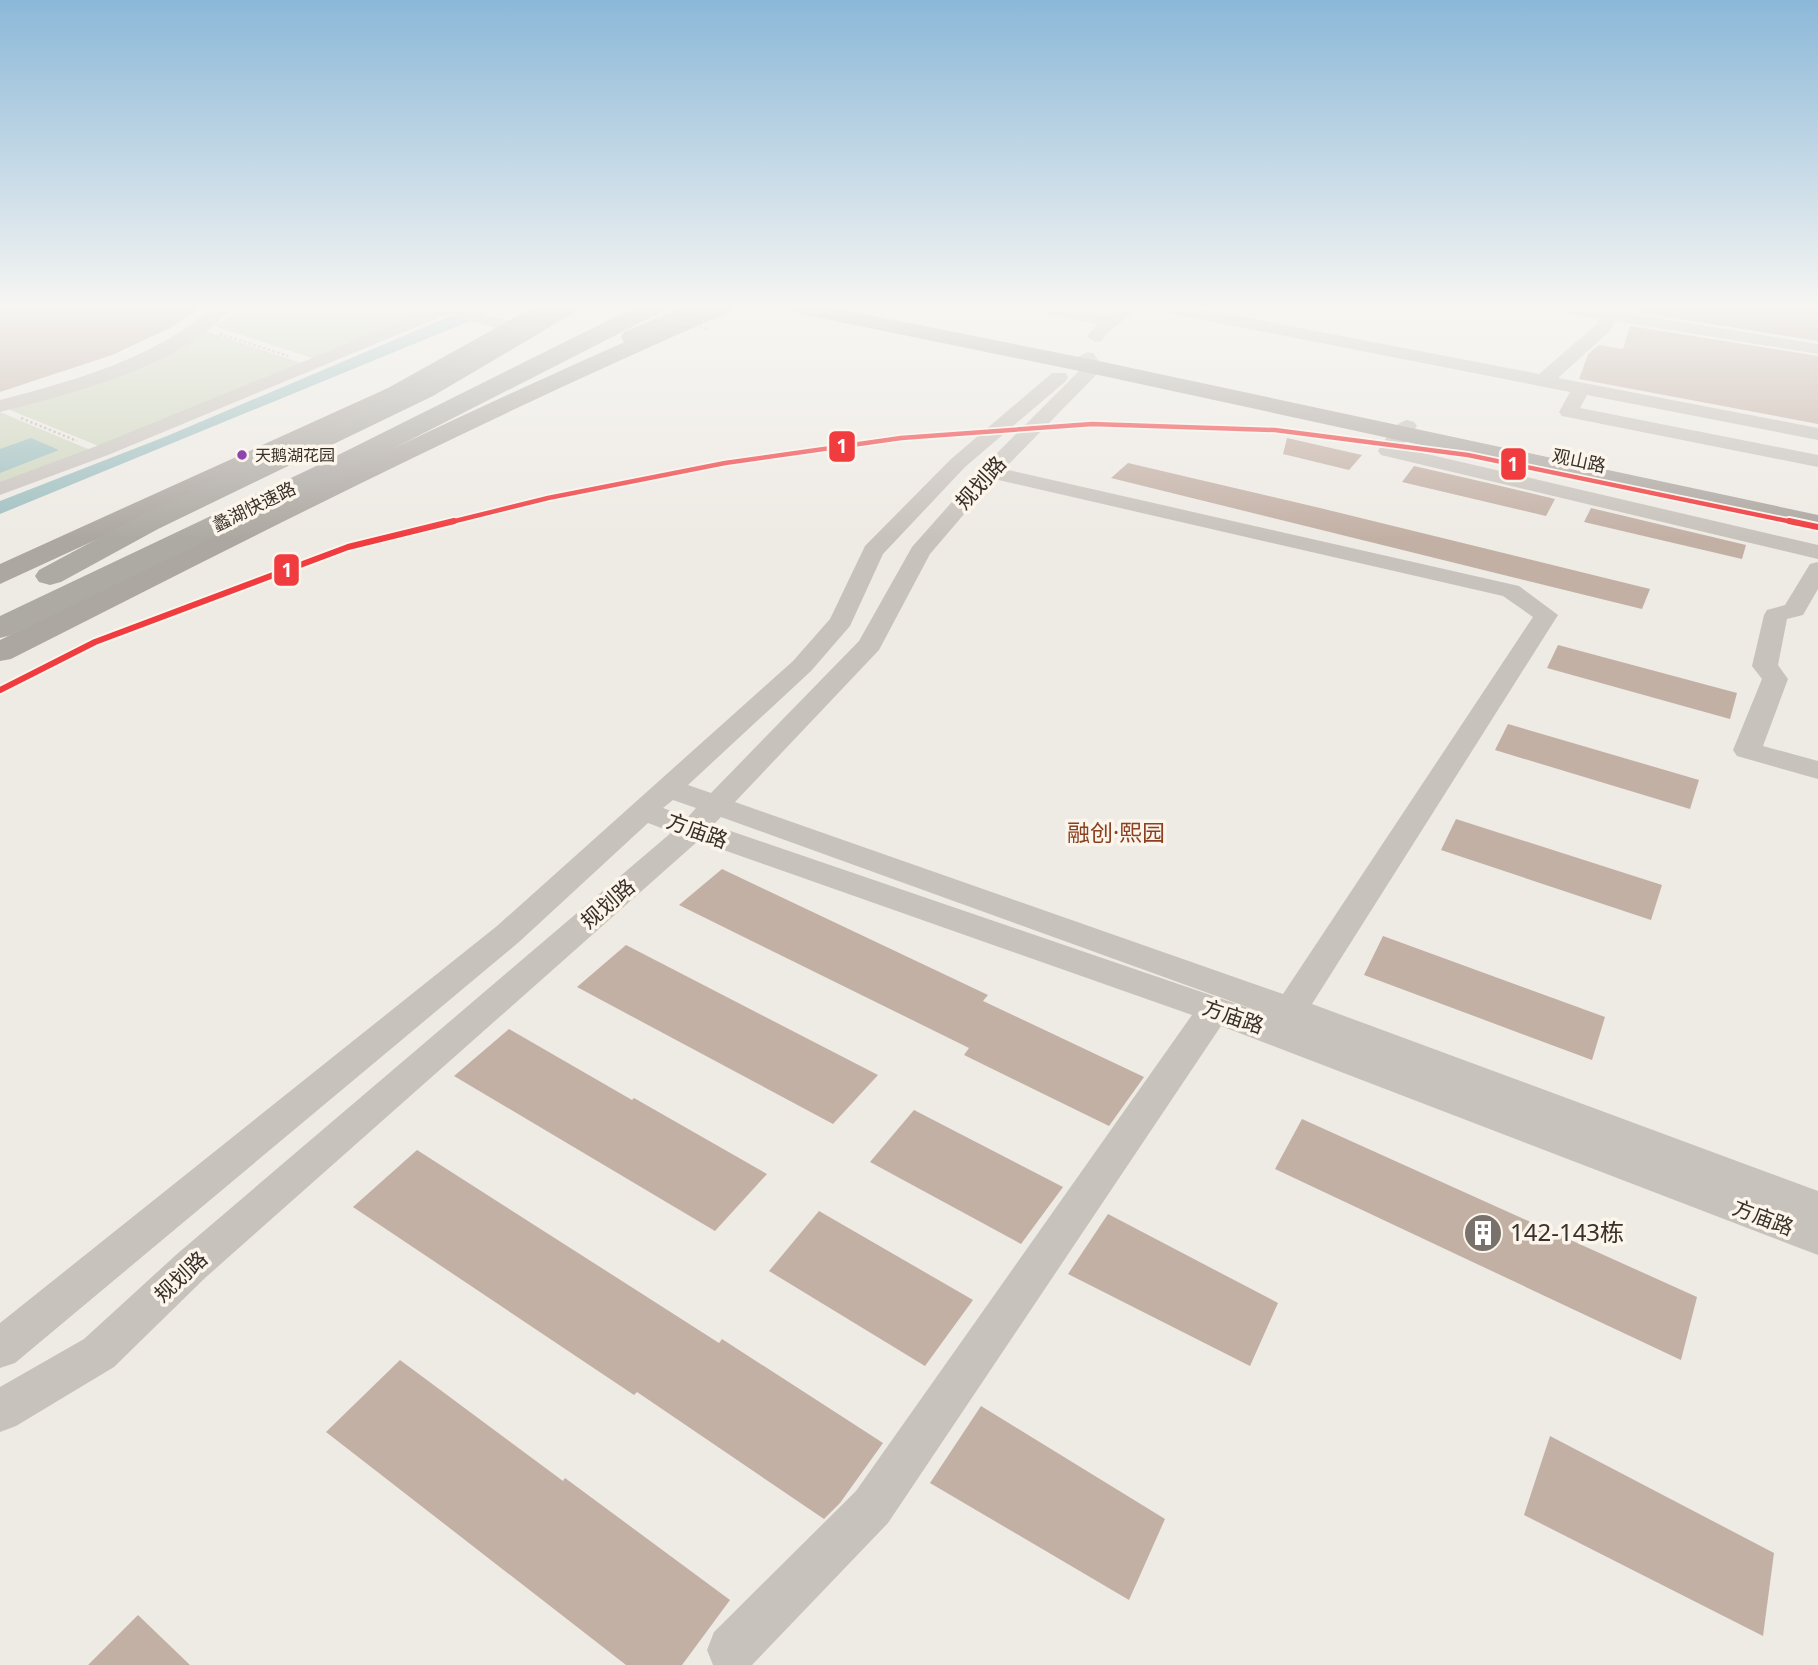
<svg xmlns="http://www.w3.org/2000/svg" width="1818" height="1665" font-family="'Noto Sans','Noto Sans SC',sans-serif">
<rect width="100%" height="100%" fill="#eeeae4"/>
<path fill="#ced5be" d="M 249,306 L 392,306 L 422,315 L 315,359 L 214,326 Z
M 205,331 L 304,364 L 101,447 L 10,410 L 11,406 Z
M 0,412 L 93,451 L 0,486 Z"/>
<path fill="#9fbfc0" d="M 474,306 L 495,306 L 482,316 L 0,514 L 0,501 L 167,436 Z
M 31,438 L 59,450 L 0,473 L 0,449 Z"/>
<path fill="#c3b0a5" d="M 0,306 L 203,306 L 172,327 L 112,355 L 0,392 Z
M 1638,306 L 1818,306 L 1818,341 L 1636,312 Z
M 1630,326 L 1818,356 L 1818,424 L 1579,379 L 1588,354 L 1599,345 L 1623,349 Z
M 1287,438 L 1362,455 L 1349,470 L 1283,454 Z
M 1128,463 L 1320,508 L 1650,589 L 1642,609 L 1111,478 Z
M 1414,466 L 1488,483 L 1555,499 L 1546,516 L 1402,482 Z
M 1591,508 L 1746,545 L 1742,559 L 1584,522 Z
M 1558,645 L 1737,693 L 1730,719 L 1547,668 Z
M 1508,724 L 1699,780 L 1690,809 L 1495,750 Z
M 1456,819 L 1662,885 L 1651,920 L 1441,850 Z
M 722,869 L 988,995 L 983,1001 L 1144,1077 L 1109,1126 L 964,1055 L 969,1048 L 679,905 Z
M 1383,936 L 1605,1017 L 1592,1060 L 1364,975 Z
M 626,945 L 748,1008 L 878,1075 L 833,1124 L 577,987 Z
M 509,1029 L 632,1100 L 634,1098 L 767,1174 L 715,1231 L 454,1076 Z
M 914,1110 L 1063,1187 L 1021,1244 L 870,1162 Z
M 1302,1119 L 1697,1297 L 1681,1360 L 1275,1169 Z
M 417,1150 L 719,1343 L 722,1339 L 883,1443 L 840,1503 L 824,1519 L 637,1392 L 634,1395 L 353,1207 Z
M 819,1211 L 973,1300 L 925,1366 L 769,1271 Z
M 1108,1214 L 1278,1303 L 1250,1366 L 1068,1274 Z
M 400,1360 L 563,1481 L 565,1478 L 730,1600 L 682,1665 L 626,1665 L 326,1432 Z
M 981,1406 L 1165,1519 L 1129,1600 L 930,1483 Z
M 1550,1436 L 1774,1553 L 1763,1636 L 1524,1515 Z
M 138,1615 L 190,1665 L 88,1665 Z"/>
<g fill="none" stroke-linecap="round" stroke-linejoin="round">
<path stroke="#c1bbb4" stroke-width="2.5" stroke-dasharray="2.5 2.5" stroke-linecap="butt" d="M 746,314 L 760,306
M 220,334 L 288,356
M 21,418 L 77,441"/>
<path fill="#c8c2bc" fill-rule="evenodd" d="M 214,306 L 233,306 C 186,365 71,394 0,412 L 0,400 C 76,380 154,359 214,306 Z
M 424,306 L 461,306 L 460,309 L 519,323 L 522,327 L 513,332 L 445,315 L 108,455 L 0,495 L 0,482 L 94,447 L 427,311 Z
M 1028,306 L 1061,306 L 1108,316 L 1122,306 L 1141,306 L 1106,334 L 1102,341 L 1096,342 L 1087,337 L 1097,324 L 1030,310 Z
M 1150,306 L 1186,306 L 1539,374 L 1597,324 L 1599,319 L 1552,311 L 1544,306 L 1604,309 L 1605,306 L 1622,306 L 1620,312 L 1818,344 L 1818,354 L 1615,321 L 1610,331 L 1558,378 L 1818,428 L 1818,440 L 1587,395 L 1580,408 L 1818,455 L 1818,467 L 1562,416 L 1559,412 L 1570,392 L 1158,311 Z
M 1087,352 L 1093,353 L 1103,367 L 1100,371 L 1004,469 L 1519,586 L 1558,615 L 1312,1004 L 1818,1191 L 1818,1255 L 1221,1026 L 888,1523 L 752,1665 L 713,1665 L 707,1650 L 714,1632 L 856,1491 L 1192,1015 L 698,841 L 205,1278 L 114,1367 L 16,1426 L 0,1432 L 0,1387 L 84,1339 L 177,1254 L 672,832 L 648,823 L 519,942 L 15,1363 L 0,1368 L 0,1323 L 497,926 L 793,661 L 830,619 L 865,546 L 951,459 L 1052,373 L 1066,373 L 1068,377 L 1066,381 L 965,467 L 883,554 L 850,626 L 811,671 L 688,785 L 711,793 L 859,641 L 912,547 L 982,468 L 1084,366 L 1078,357 ZM 994,479 L 1503,596 L 1533,617 L 1283,994 L 735,802 L 879,650 L 930,554 ZM 673,800 L 696,808 L 688,817 L 663,808 ZM 721,817 L 1269,1015 L 713,825 Z
M 1407,420 L 1414,422 L 1417,426 L 1401,448 L 1818,545 L 1818,559 L 1381,455 L 1378,451 C 1385,440 1394,423 1407,420 Z
M 1818,562 L 1818,589 L 1803,615 L 1787,619 L 1778,665 L 1788,679 L 1763,746 L 1818,761 L 1818,779 L 1737,756 L 1733,750 L 1762,679 L 1752,666 L 1764,615 L 1767,610 L 1785,605 L 1810,564 Z"/>
<path fill="#ada7a1" fill-rule="evenodd" d="M 535,306 L 561,306 L 404,398 L 0,584 L 0,564 L 388,388 Z
M 708,306 L 737,306 L 734,310 C 488,416 250,538 11,659 L 0,661 L 0,640 C 234,525 468,408 708,306 Z
M 781,306 L 824,306 L 1094,360 L 1818,515 L 1818,531 L 1094,374 L 791,312 L 784,310 Z"/>
<path fill="#ada9a3" fill-rule="evenodd" d="M 553,306 L 580,306 L 577,311 L 433,396 L 158,529 L 61,582 L 50,585 L 39,582 L 35,576 L 39,570 L 138,517 L 415,386 Z
M 637,306 L 666,306 L 663,311 L 332,480 L 11,635 L 0,638 L 0,616 L 312,468 Z
M 685,306 L 716,306 L 713,311 L 640,342 L 624,342 L 621,337 L 624,332 Z"/>
<path stroke="#c1bbb4" stroke-width="2.5" stroke-dasharray="2.5 2.5" stroke-linecap="butt" d="M 617,306 L 710,330"/>
<defs>
<path id="metro-1-far1" d="M 447,523 L 548,498 L 725,463 L 901,438 L 1092,424 L 1275,430 L 1468,455 L 1797,523"/>
<path id="metro-1" d="M 1789,521 L 1818,527
M 0,690 L 95,642 L 348,547 L 454,521"/>
</defs>
<use href="#metro-1-far1" stroke="#fbf5ec" stroke-width="8"/>
<use href="#metro-1" stroke="#fbf5ec" stroke-width="10"/>
<use href="#metro-1-far1" stroke="#f03b3f" stroke-width="4.5"/>
<use href="#metro-1" stroke="#f03b3f" stroke-width="6"/>
</g>
<linearGradient id="sky" x2="0" y2="1"><stop stop-color="#8bb8d8"/><stop offset="0.57" stop-color="#f7f6f3"/><stop offset="1" stop-color="#f7f6f3" stop-opacity="0"/></linearGradient>
<rect width="1818" height="539" fill="url(#sky)"/>
<defs>
<symbol id="building-disc" viewBox="-11 -11 22 22"><circle r="9.5" fill="#79716b" stroke="#fbf5ec"/><path d="M-4-6H4V6H1V3H-1V6H-4ZM-2.5-4.3h1.7v1.8h-1.7ZM.8-4.3h1.7v1.8H.8ZM-2.5-1h1.7V.8h-1.7ZM.8-1h1.7V.8H.8Z" fill="#fff"/></symbol>
</defs>
<g fill-rule="evenodd">
<use href="#building-disc" x="1461" y="1211" width="44" height="44"/>
</g>
<circle fill="#8e44ad" stroke="#fbf5ec" stroke-width="2.5" cx="242" cy="455" r="6"/>
<g text-anchor="middle" stroke-width="7" stroke-linejoin="round" paint-order="stroke">
<g font-size="16" fill="#3a302a" stroke="#fbf5ec" text-anchor="start">
<text x="255" y="461">天鹅湖花园</text>
</g>
<g font-size="18" fill="#3a302a" stroke="#fbf5ec">
<text transform="translate(1579 461) rotate(12)" y="6">观山路</text>
<text transform="translate(254 507) rotate(-26)" y="6">蠡湖快速路</text>
</g>
<g font-size="21" fill="#3a302a" stroke="#fbf5ec">
<text transform="translate(981 483) rotate(-48)" y="7">规划路</text>
<text transform="translate(697 831) rotate(20)" y="7">方庙路</text>
<text transform="translate(608 904) rotate(-41)" y="7">规划路</text>
<text transform="translate(1233 1017) rotate(19)" y="7">方庙路</text>
<text transform="translate(1763 1218) rotate(21)" y="7">方庙路</text>
<text transform="translate(181 1277) rotate(-43)" y="7">规划路</text>
</g>
<g font-size="23" fill="#8b4121" stroke="#fbf5ec">
<text x="1116" y="841">融创·熙园</text>
</g>
<g font-size="24" fill="#3a302a" stroke="#fbf5ec" text-anchor="start">
<text x="1510" y="1241">142-143栋</text>
</g>
</g>
<g stroke="#fbf5ec" stroke-width="2.5">
<rect x="828" y="430" width="28" height="33" rx="7" fill="#f03b3f"/>
<rect x="1500" y="447" width="27" height="34" rx="7" fill="#f03b3f"/>
<rect x="273" y="553" width="27" height="34" rx="7" fill="#f03b3f"/>
</g>
<g font-size="19" text-anchor="middle" font-weight="bold" fill="#fff">
<text x="842" y="453">1</text>
<text x="1513" y="471">1</text>
<text x="287" y="577">1</text>
</g>
</svg>
